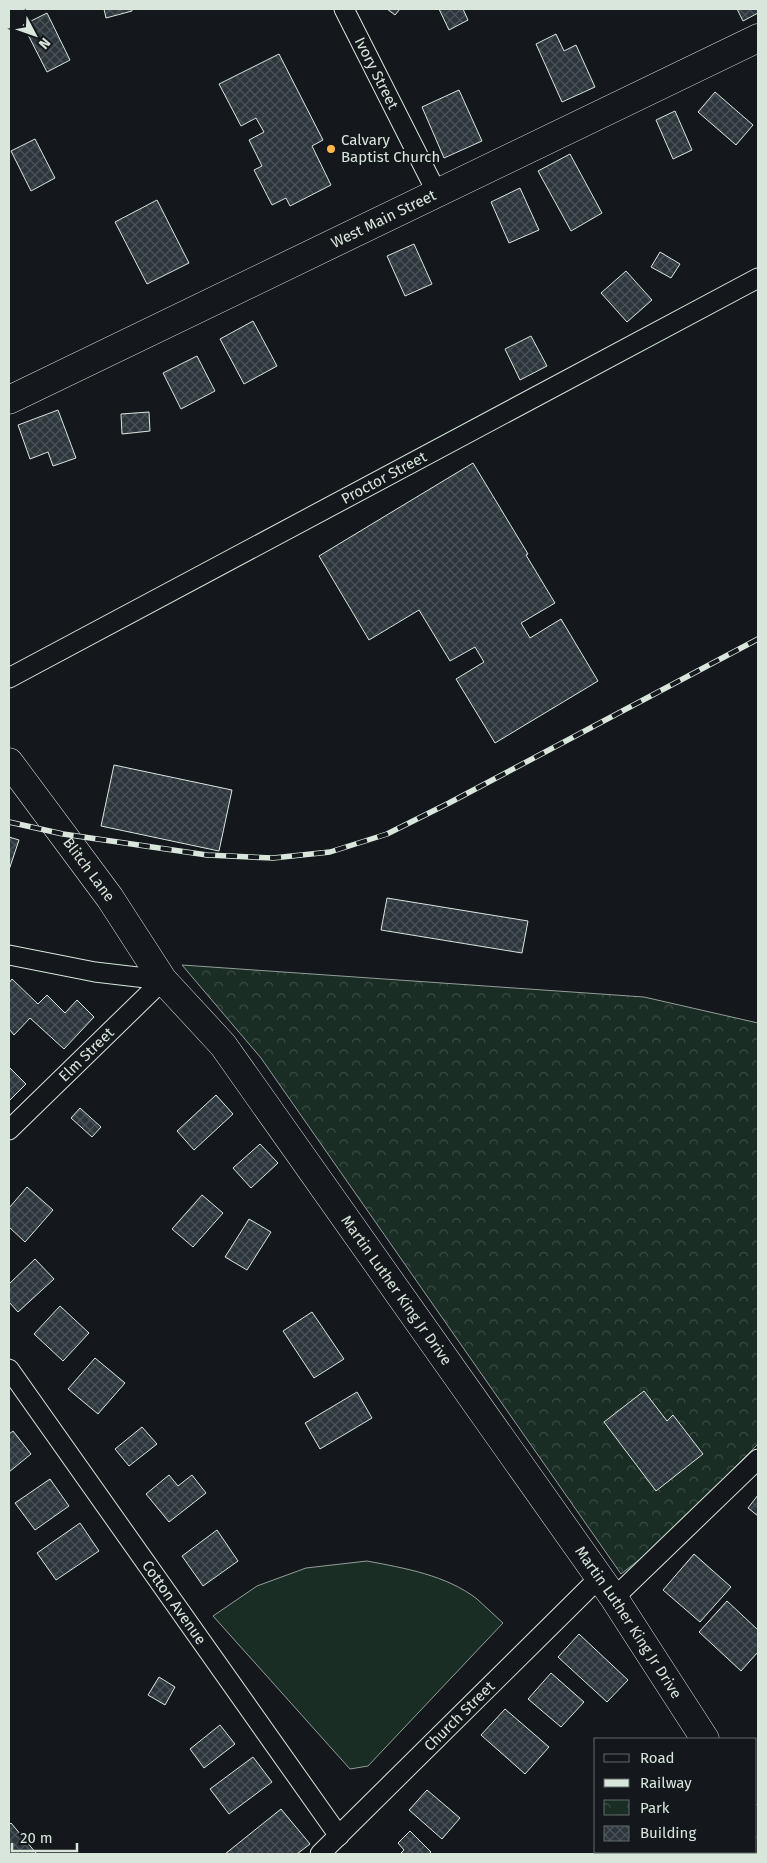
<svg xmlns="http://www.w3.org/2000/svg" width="767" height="1863" font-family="'Fira Sans',sans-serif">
<defs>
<pattern id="park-crowns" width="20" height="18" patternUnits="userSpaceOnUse" patternTransform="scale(1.25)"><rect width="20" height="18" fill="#1a2d24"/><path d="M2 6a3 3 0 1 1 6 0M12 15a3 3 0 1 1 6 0" fill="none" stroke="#3b4b43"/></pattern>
<pattern id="building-cross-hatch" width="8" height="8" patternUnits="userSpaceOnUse" patternTransform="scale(1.25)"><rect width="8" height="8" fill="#2c363c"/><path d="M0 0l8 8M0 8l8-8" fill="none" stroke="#4a5358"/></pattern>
</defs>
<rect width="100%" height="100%" fill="#14181c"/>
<path fill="#1a2d24" stroke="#939e99" d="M 367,1561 C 404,1568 446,1575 477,1599 C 486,1607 494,1615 503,1623 L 368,1766 L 350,1769 L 213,1616 L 257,1586 L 306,1568 Z"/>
<path fill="url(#park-crowns)" stroke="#939e99" d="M 182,965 L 644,997 L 758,1023 L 758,1444 C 714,1488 672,1536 621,1574 L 261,1058 Z"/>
<path fill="url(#building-cross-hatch)" stroke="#d8e6dc" d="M 104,9 L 132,9 L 132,11 L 106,18 Z
M 387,9 L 400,9 L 395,15 Z
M 439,9 L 463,9 L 468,20 L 449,30 Z
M 737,9 L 758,9 L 758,13 L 743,21 Z
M 47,13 L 70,60 L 47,72 L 23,25 Z
M 556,34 L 564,51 L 576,45 L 595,87 L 562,102 L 536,44 Z
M 279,54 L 323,140 L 312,146 L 331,185 L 290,206 L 286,198 L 272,205 L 254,170 L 262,166 L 249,140 L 264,132 L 256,118 L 241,126 L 219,84 Z
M 459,90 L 482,141 L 444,158 L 422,107 Z
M 715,92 L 753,125 L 736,145 L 698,112 Z
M 675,111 L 692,150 L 673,159 L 656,120 Z
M 35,139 L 55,178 L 31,191 L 11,151 Z
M 570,154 L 602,213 L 571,231 L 538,171 Z
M 520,188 L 539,230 L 509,243 L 491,202 Z
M 157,200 L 189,263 L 147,284 L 115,222 Z
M 414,244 L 432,284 L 405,296 L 387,256 Z
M 660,252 L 680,264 L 671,278 L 651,267 Z
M 626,271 L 652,300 L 627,322 L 601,293 Z
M 253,321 L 277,366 L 244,384 L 220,339 Z
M 531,336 L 547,366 L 520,380 L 505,349 Z
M 197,356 L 215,391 L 181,409 L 163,373 Z
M 58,410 L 76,458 L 53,466 L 48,452 L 30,459 L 18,425 Z
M 149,412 L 150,431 L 122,434 L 121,414 Z
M 473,463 L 528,554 L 526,555 L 555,603 L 521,623 L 530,638 L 561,619 L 598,681 L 495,743 L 456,679 L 484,662 L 475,647 L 450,661 L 419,610 L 369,640 L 319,556 Z
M 114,765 L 232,790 L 219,851 L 101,826 Z
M 9,837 L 19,840 L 9,870 Z
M 387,898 L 528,921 L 522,953 L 381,930 Z
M 12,979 L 38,1004 L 47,995 L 65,1013 L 77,1000 L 94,1017 L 64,1049 L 30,1018 L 14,1035 L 9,1029 L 9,983 Z
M 9,1067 L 26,1084 L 9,1101 Z
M 216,1095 L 233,1114 L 194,1150 L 177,1131 Z
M 80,1108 L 101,1127 L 92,1137 L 71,1118 Z
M 260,1144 L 278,1163 L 251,1188 L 233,1168 Z
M 27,1187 L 53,1210 L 25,1242 L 9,1227 L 9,1208 Z
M 202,1195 L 223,1213 L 193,1247 L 172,1229 Z
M 249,1219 L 271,1232 L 247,1270 L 225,1257 Z
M 35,1259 L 54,1279 L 18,1312 L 9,1302 L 9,1284 Z
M 60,1306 L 89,1333 L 63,1361 L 34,1334 Z
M 312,1312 L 344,1359 L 314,1378 L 283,1331 Z
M 95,1358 L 125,1383 L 98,1414 L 68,1389 Z
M 644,1391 L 667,1421 L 673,1415 L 703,1454 L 656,1491 L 604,1422 Z
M 357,1392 L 372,1418 L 320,1449 L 305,1423 Z
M 142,1427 L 157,1444 L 129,1466 L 115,1449 Z
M 13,1431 L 31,1454 L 9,1472 L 9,1434 Z
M 169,1475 L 178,1486 L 192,1475 L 206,1493 L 169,1522 L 146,1494 Z
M 50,1479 L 69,1506 L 35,1530 L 15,1503 Z
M 758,1495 L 758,1516 L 748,1508 Z
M 80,1523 L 99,1551 L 56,1580 L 37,1553 Z
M 217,1530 L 238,1561 L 203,1586 L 182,1556 Z
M 694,1554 L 731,1587 L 700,1622 L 663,1590 Z
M 727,1601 L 758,1630 L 758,1652 L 741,1671 L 699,1632 Z
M 579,1634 L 628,1680 L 607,1702 L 558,1657 Z
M 551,1673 L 584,1702 L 561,1727 L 528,1699 Z
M 159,1677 L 175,1687 L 165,1705 L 148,1695 Z
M 505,1709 L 549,1747 L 525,1774 L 481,1735 Z
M 220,1725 L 235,1744 L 204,1768 L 190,1749 Z
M 253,1757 L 272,1782 L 229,1814 L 210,1789 Z
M 427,1790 L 460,1818 L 442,1839 L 409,1810 Z
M 281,1809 L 310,1844 L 297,1854 L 225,1854 Z
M 11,1823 L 36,1853 L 34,1854 L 9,1854 L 9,1825 Z
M 410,1831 L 431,1852 L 429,1854 L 400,1854 L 404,1850 L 398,1843 Z"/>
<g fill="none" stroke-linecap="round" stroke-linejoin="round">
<defs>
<g id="street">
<path id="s1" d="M 344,9 L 437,193"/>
<path id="s2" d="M 9,678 L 758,278"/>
<path d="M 9,955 L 95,972 L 163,980"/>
<path id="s3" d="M 9,1130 L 163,980"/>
<path id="s4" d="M 9,1369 L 339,1836"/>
<path d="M 614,1598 L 758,1459"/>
<path id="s5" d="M 320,1854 L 600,1577"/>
</g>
<g id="secondary">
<path id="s6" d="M 9,400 L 758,38"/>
<path id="s7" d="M 9,762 L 110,898 L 163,980 L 223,1045 L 614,1598 L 705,1739"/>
<path d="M 756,1819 L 758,1823"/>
</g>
</defs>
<use href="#street" stroke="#d8e6dc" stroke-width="21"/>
<use href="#secondary" stroke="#d8e6dc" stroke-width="29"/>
<use href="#street" stroke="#14181c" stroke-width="19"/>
<use href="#secondary" stroke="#14181c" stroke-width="28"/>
<defs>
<path id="rail" d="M 9,822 L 63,834 L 207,855 L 273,858 L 330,852 L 387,834 L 449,803 L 758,639"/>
</defs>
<use href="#rail" stroke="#d8e6dc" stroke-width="5.5"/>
<use href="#rail" stroke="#14181c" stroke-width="4" stroke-dasharray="11" stroke-linecap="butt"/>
</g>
<circle fill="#ffb74d" stroke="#14181c" stroke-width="2" cx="331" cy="149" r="5"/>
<g text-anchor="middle" stroke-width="4" stroke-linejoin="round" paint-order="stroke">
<g font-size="15" fill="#d8e6dc" stroke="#14181c">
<text dy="5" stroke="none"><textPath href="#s1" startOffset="72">Ivory Street</textPath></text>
<text dy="5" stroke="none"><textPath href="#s6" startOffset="416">West Main Street</textPath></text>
<text dy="5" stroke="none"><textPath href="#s2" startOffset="425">Proctor Street</textPath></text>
<text dy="5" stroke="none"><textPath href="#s7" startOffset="134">Blitch Lane</textPath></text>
<text dy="5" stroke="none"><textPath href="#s3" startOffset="108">Elm Street</textPath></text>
<text dy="5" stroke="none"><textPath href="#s7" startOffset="656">Martin Luther King Jr Drive</textPath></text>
<text dy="5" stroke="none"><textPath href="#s4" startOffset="286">Cotton Avenue</textPath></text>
<text dy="5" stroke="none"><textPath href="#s7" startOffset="1061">Martin Luther King Jr Drive</textPath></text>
<text dy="5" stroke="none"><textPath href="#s5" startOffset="196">Church Street</textPath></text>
</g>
<g font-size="15" fill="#d8e6dc" stroke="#14181c" text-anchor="start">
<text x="341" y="145">Calvary<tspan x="341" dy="17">Baptist Church</tspan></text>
</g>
</g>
<rect width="767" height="1863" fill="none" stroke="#d8e6dc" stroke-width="20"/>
<rect x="594" y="1738" width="162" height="115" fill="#14181c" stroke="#626a69"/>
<rect x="604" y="1754" width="25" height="8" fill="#14181c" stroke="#626a69"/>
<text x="640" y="1763" font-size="15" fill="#d8e6dc">Road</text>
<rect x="604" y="1779" width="25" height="8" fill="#d8e6dc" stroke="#626a69"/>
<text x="640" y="1788" font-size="15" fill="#d8e6dc">Railway</text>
<rect x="604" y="1800" width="25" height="15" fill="url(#park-crowns)" stroke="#626a69"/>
<text x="640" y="1813" font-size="15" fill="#d8e6dc">Park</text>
<rect x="604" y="1826" width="25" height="15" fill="url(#building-cross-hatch)" stroke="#626a69"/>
<text x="640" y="1838" font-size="15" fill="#d8e6dc">Building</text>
<g transform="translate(35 35) rotate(131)" stroke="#14181c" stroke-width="4" paint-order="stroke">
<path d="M0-4L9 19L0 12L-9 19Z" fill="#d8e6dc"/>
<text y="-8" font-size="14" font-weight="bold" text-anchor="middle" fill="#d8e6dc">N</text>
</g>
<path d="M12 1843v8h65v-8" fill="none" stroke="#d8e6dc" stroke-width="2.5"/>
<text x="20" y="1843" font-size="15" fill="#d8e6dc" stroke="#14181c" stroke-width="4" paint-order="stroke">20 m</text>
</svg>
